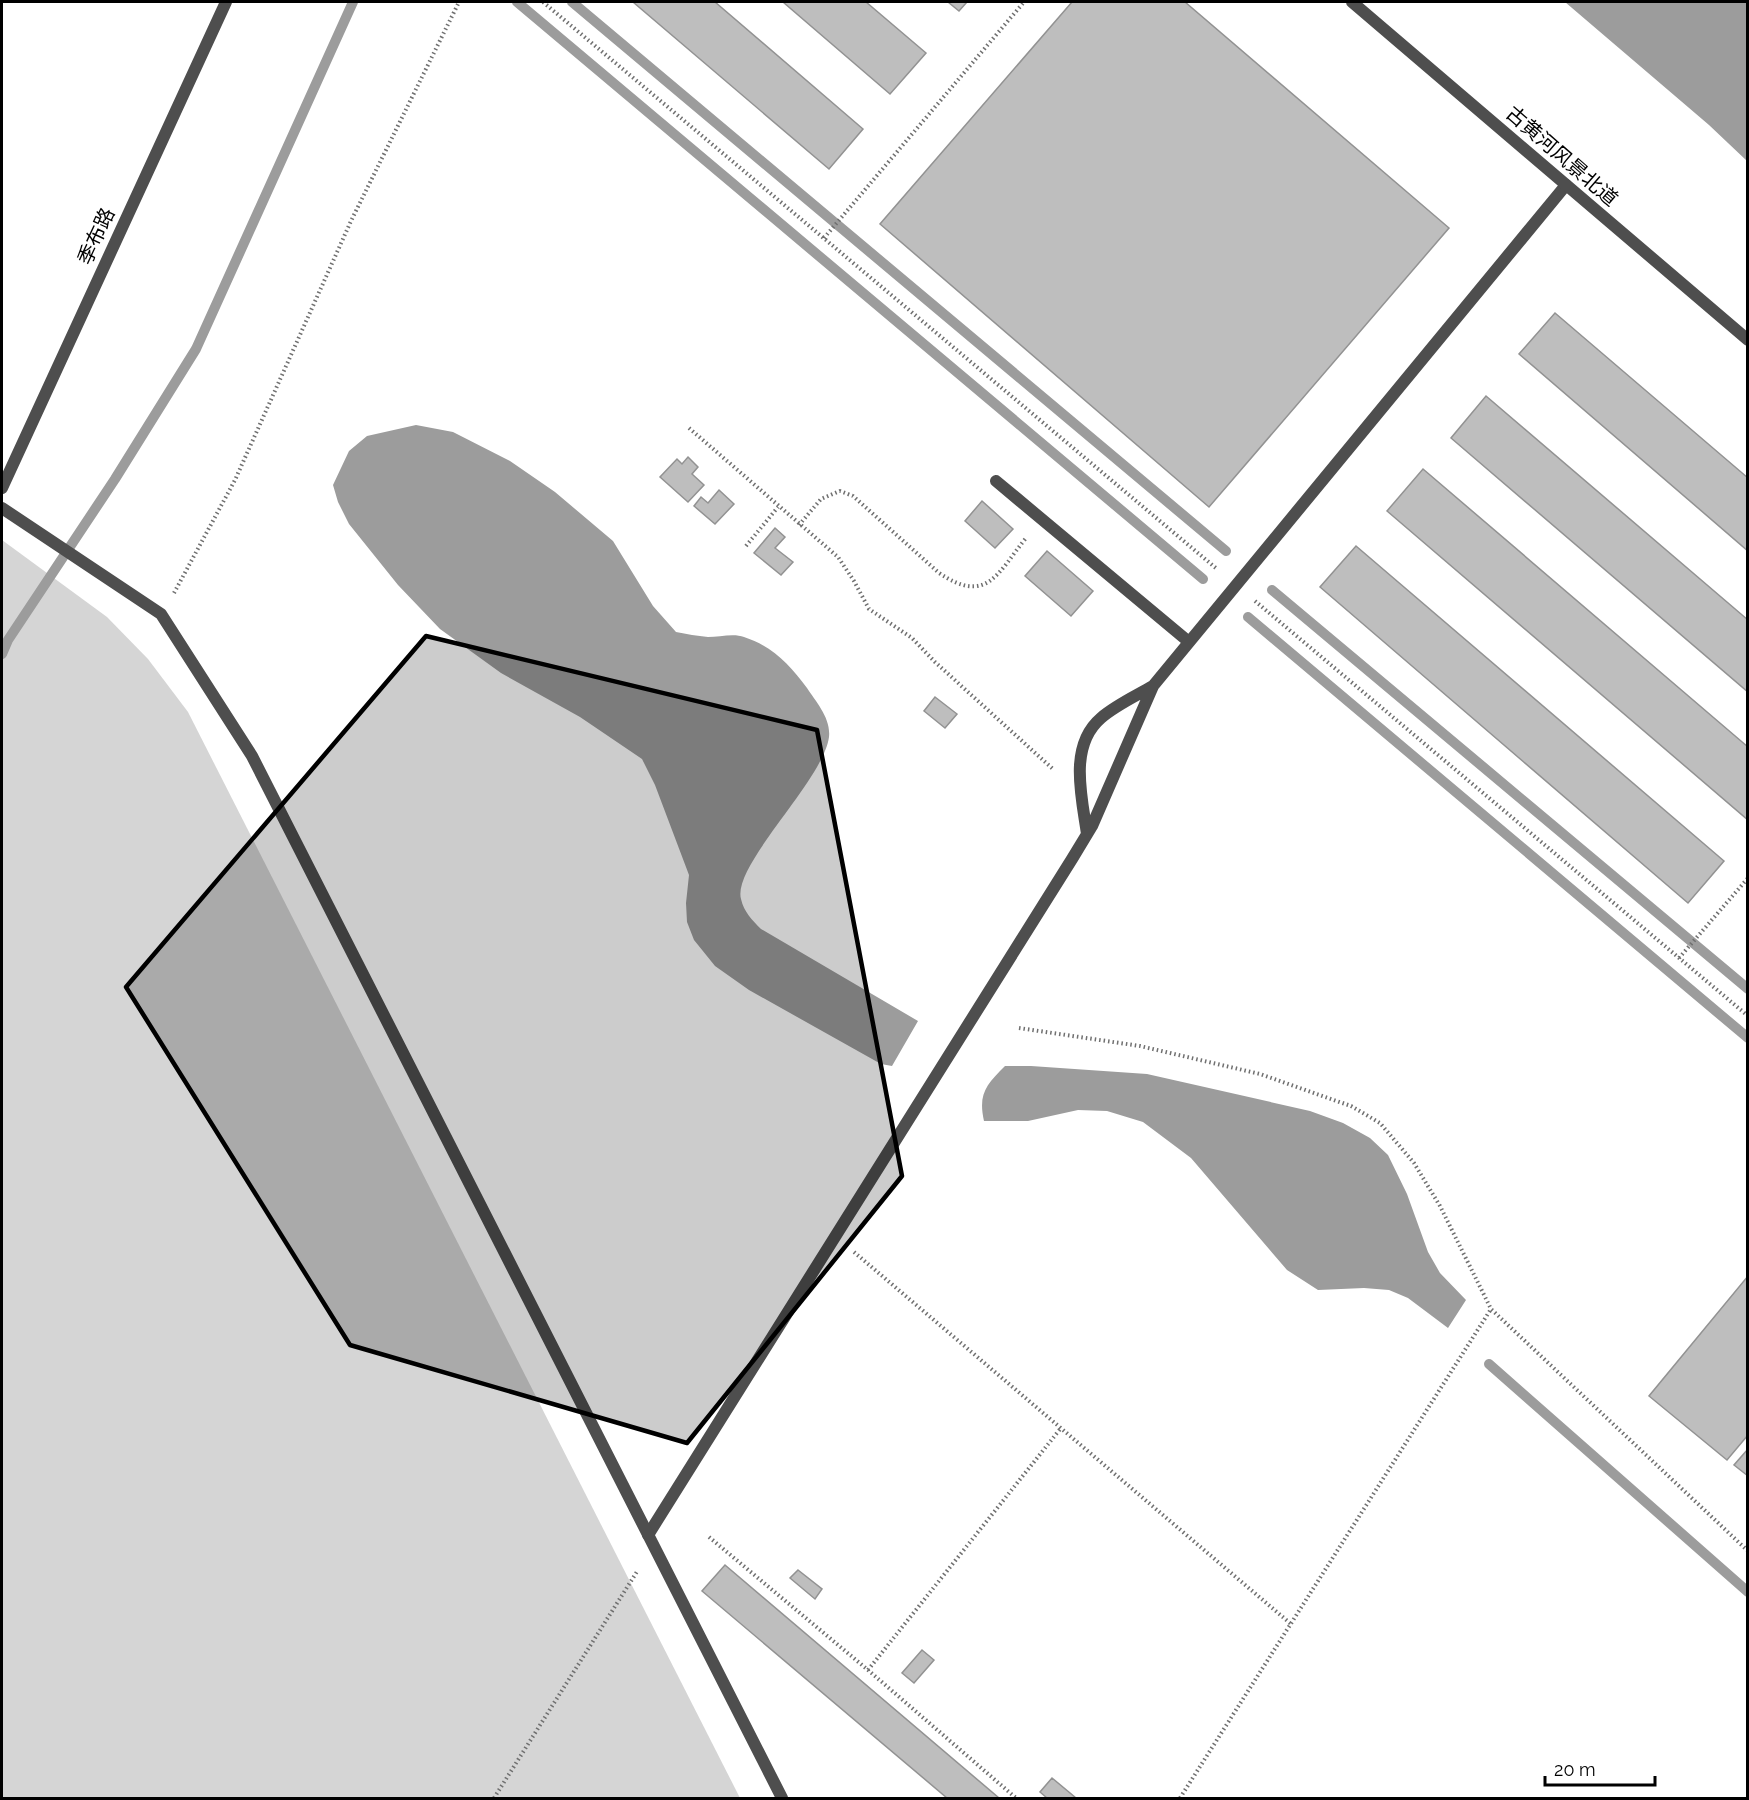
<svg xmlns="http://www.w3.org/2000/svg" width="1749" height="1800" font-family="Raleway,'Noto Sans SC',sans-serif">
<rect width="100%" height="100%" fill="#fff"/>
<path fill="#d5d5d5" d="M 2,540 L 107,617 L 148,659 L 188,712 L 740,1798 L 2,1798 Z"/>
<path fill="#9c9c9c" d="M 1565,2 L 1747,2 L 1747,161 L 1709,125 Z
M 416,425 L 453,432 L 510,461 L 555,492 L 613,541 L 653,606 L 676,632 C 687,634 697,636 708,637 C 719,637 734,633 744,637 C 772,646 790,665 807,688 C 816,702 831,718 829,737 C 823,781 732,865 741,899 C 744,912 752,920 761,929 L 918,1021 L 892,1066 L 881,1064 L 749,990 L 715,966 L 694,940 L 687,922 L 686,903 L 689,875 L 655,785 L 642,759 L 580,717 L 501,673 L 440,629 L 398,585 L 349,524 L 338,502 L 333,485 L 349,451 L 367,436 Z
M 1005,1066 L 1031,1066 L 1147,1074 L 1310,1111 L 1343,1123 L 1370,1138 L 1388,1155 L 1407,1194 L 1428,1252 L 1440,1273 L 1466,1300 L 1448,1328 L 1408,1298 L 1389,1290 L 1364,1288 L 1318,1290 L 1287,1270 L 1191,1158 L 1143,1122 L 1107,1111 L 1078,1110 L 1028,1121 L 984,1121 C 978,1094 986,1085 1005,1066 Z"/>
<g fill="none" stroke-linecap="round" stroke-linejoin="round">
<path stroke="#9c9c9c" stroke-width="10" d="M 517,2 L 1203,579
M 572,2 L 1226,551
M 1272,590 L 1748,989
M 1248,617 L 1748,1038
M 2,654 L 8,640 L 115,479 L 196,349 L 353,2
M 1489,1364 L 1748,1592"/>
</g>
<path fill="#bebebe" stroke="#929292" stroke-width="1.5" d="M 633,2 L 715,2 L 863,129 L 829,169 Z
M 783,2 L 866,2 L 926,53 L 890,94 Z
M 948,2 L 967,2 L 959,11 Z
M 1072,2 L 1185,2 L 1449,228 L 1209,507 L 880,224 Z
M 1555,313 L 1748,478 L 1748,551 L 1519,354 Z
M 1486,396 L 1748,620 L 1748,692 L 1451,438 Z
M 688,457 L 698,467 L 692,474 L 704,485 L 688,502 L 660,477 L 677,459 L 682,464 Z
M 1423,469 L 1748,747 L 1748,820 L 1387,511 Z
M 719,490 L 734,504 L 715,524 L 694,506 L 701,497 L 708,503 Z
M 982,501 L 1013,529 L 995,548 L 965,521 Z
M 775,528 L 785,537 L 775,548 L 793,562 L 781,575 L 754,553 Z
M 1356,546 L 1724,861 L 1688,903 L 1320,587 Z
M 1047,551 L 1093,591 L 1071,616 L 1025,576 Z
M 935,697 L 957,714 L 945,728 L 924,711 Z
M 1748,1276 L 1748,1435 L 1727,1460 L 1649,1396 Z
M 1748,1449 L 1748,1476 L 1734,1465 Z
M 725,1565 L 999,1798 L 947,1798 L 702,1591 Z
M 798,1570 L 822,1589 L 815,1599 L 790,1578 Z
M 922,1650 L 934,1660 L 914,1683 L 902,1673 Z
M 1052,1778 L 1076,1798 L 1047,1798 L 1040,1792 Z"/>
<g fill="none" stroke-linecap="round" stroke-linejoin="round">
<path stroke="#707070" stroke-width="4" stroke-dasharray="1.5 3" stroke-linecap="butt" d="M 543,2 L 1217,569
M 824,238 L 1024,2
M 689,428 L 838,557 L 854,581 L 869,609 L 912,638 L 935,662 L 1054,770
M 799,525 L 821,499 L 840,491 L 853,496 L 939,573 C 987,605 997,574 1026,538
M 746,546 L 778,507
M 174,593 L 235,480 L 351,221 L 459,2
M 1255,601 L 1748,1016
M 1679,958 L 1748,878
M 1019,1028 L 1140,1046 L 1260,1074 L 1351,1106 L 1380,1123 L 1414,1163 L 1440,1206 L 1491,1309 L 1748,1551
M 854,1252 L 1291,1624
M 709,1537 L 868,1670 L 1016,1798
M 868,1670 L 1061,1428
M 494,1798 L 638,1570
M 1180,1798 L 1491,1309"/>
<path stroke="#4e4e4e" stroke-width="12" d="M 996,481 L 1189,642
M 1087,834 C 1082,798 1068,746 1101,718 C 1116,705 1136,696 1153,686
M 648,1535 L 1072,859 L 1092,826 L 1153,686 L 1566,185"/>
<path stroke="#4e4e4e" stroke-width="12" d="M 1352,2 L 1748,340
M 2,488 L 226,2
M 2,508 L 161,614 L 252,756 L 782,1798"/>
</g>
<path fill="#000" fill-opacity="0.2" stroke="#000" stroke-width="4.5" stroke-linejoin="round" d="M 426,636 L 817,730 L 902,1176 L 687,1443 L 350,1345 L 126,987 Z"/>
<g text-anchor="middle" stroke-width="4.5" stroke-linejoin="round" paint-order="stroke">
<g font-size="20" fill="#000" stroke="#fff">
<text transform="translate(1562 156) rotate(41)" y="7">古黄河风景北道</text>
<text transform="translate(96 236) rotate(-65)" y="7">季布路</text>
</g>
</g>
<rect width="1749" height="1800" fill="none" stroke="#000000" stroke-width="6"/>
<path d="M1545 1776v9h110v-9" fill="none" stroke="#000000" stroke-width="3"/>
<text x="1554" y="1776" font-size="18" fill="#000000" stroke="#ffffff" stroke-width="4.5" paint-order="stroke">20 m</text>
</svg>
